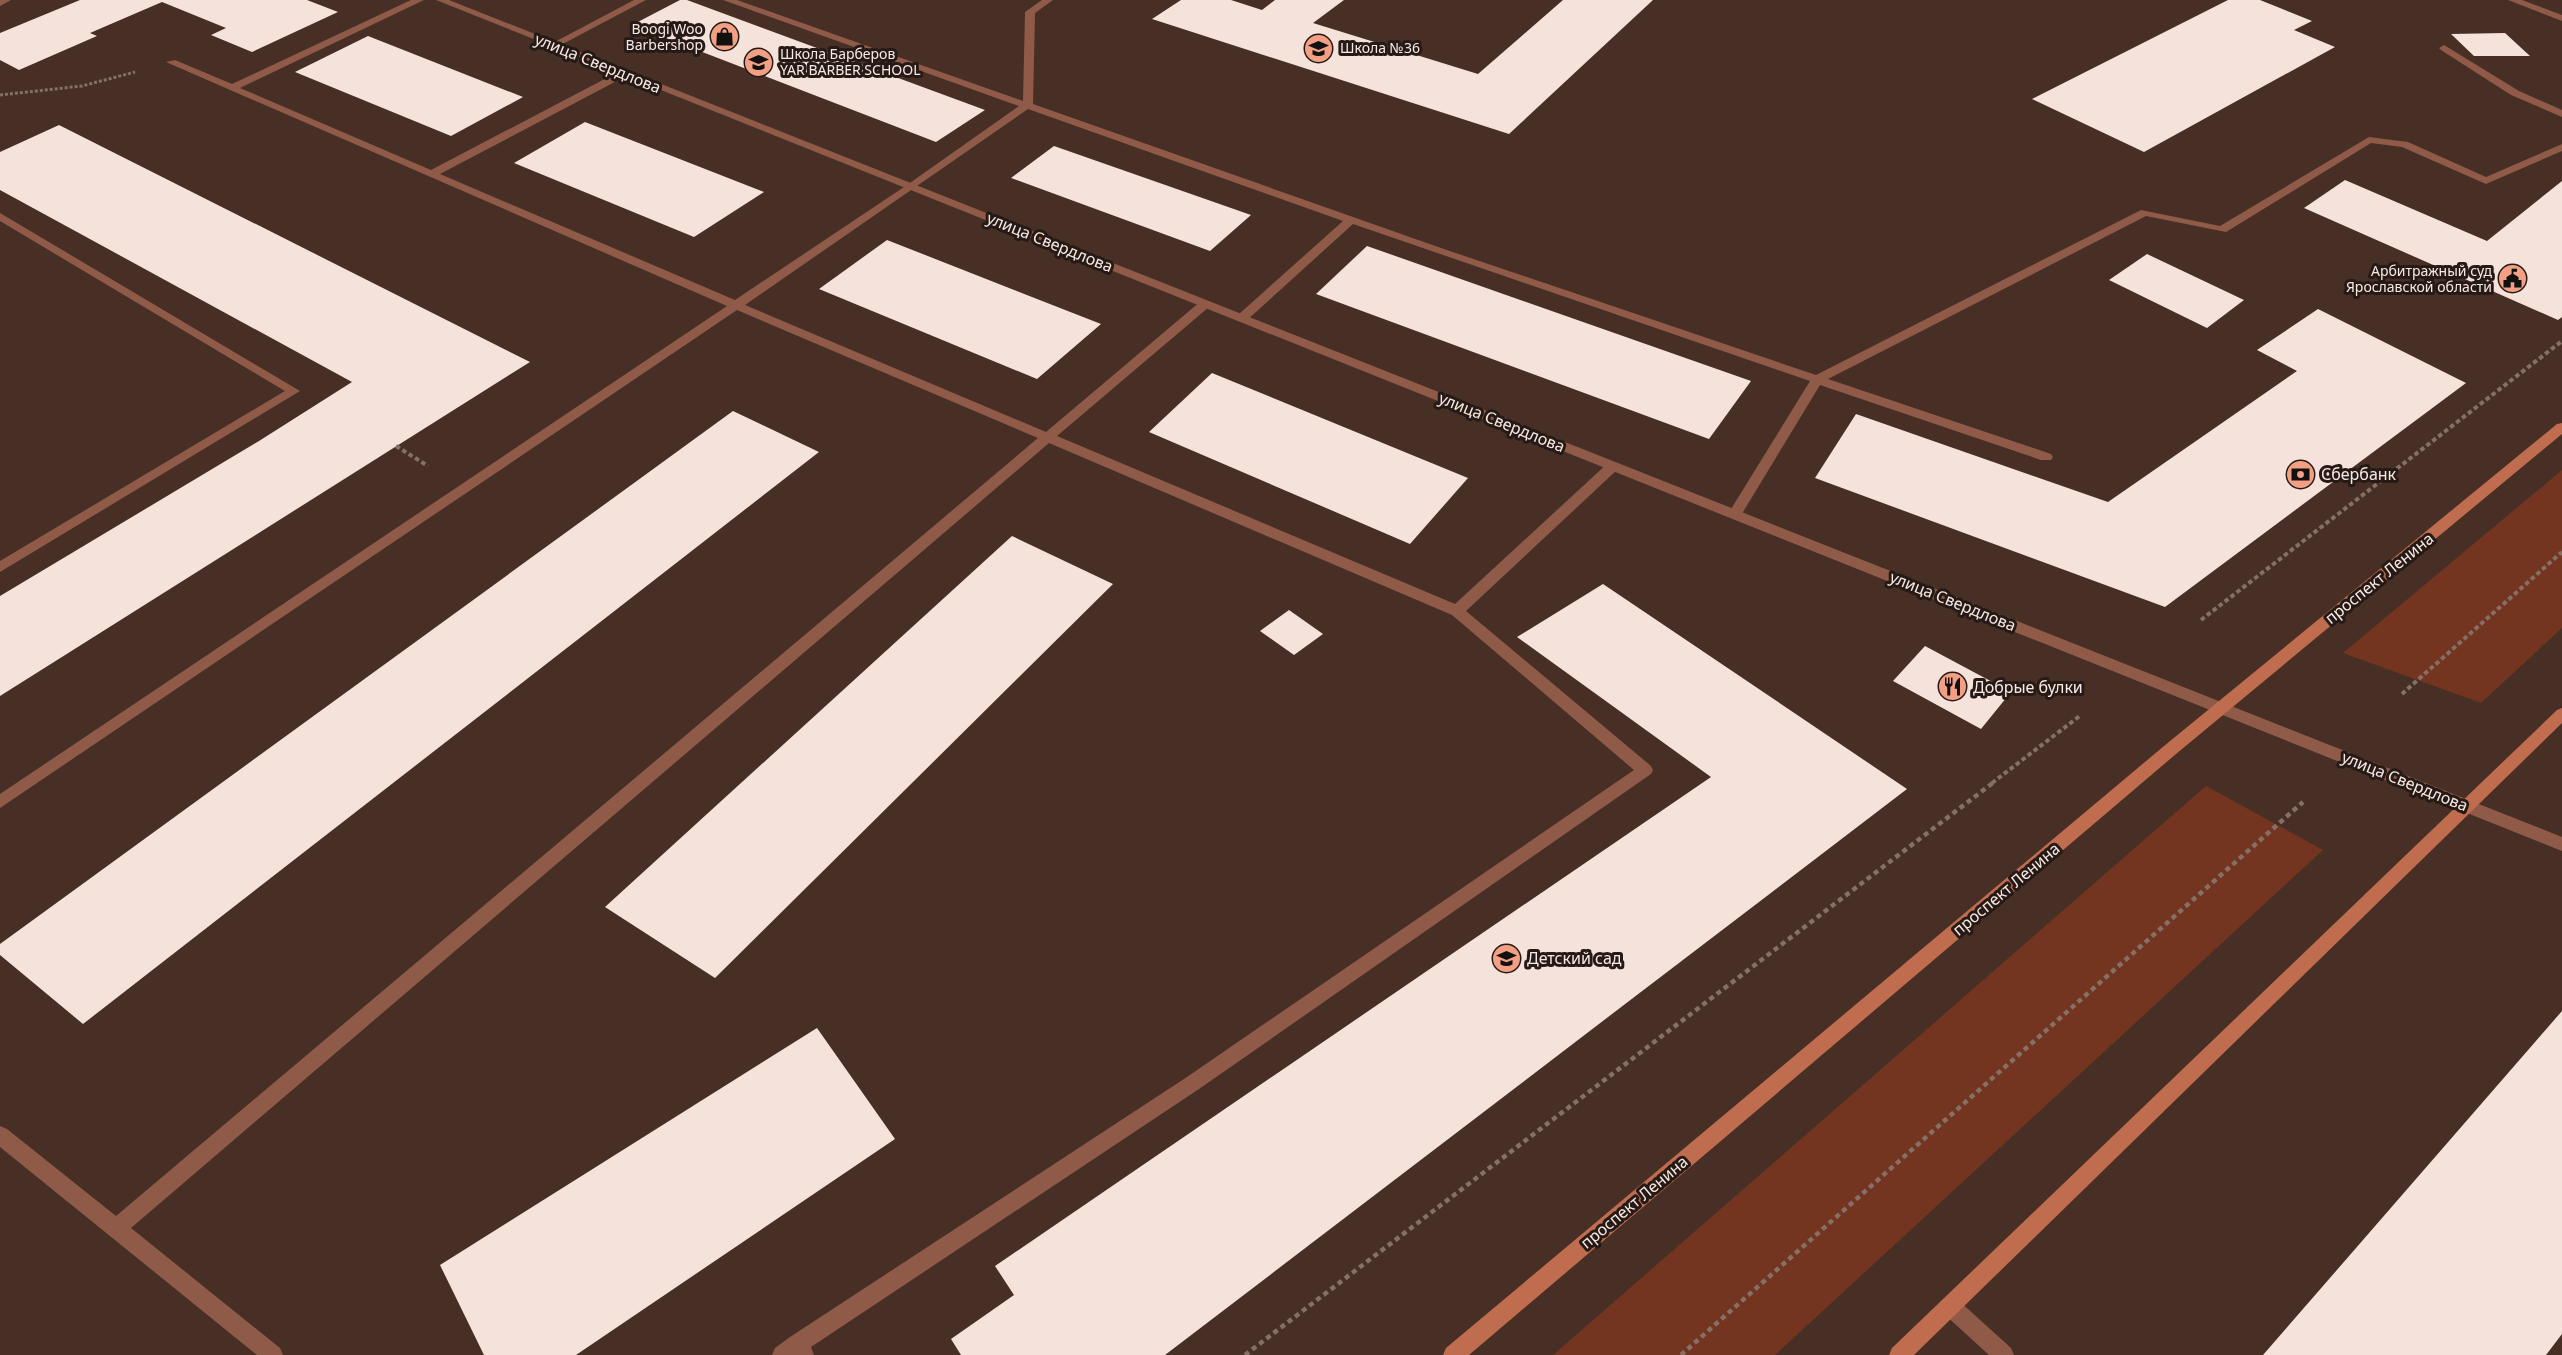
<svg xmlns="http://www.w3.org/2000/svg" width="2562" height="1355" font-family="'Noto Sans',sans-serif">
<rect width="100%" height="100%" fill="#482f26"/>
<path fill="#73351f" d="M 2562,470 L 2562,628 L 2481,703 L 2343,653 Z
M 2206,786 L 2323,850 L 1775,1355 L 1553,1355 Z"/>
<path fill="#f4e2db" d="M 80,0 L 307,0 L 338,12 L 252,52 L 211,35 L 226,28 L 162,2 L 90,33 L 97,36 L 19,70 L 0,60 L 0,33 Z
M 680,0 L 687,0 L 985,110 L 936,142 L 632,25 Z
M 1181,0 L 1231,0 L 1262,10 L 1275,0 L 1344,0 L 1313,23 L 1478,74 L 1563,0 L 1653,0 L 1509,134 L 1152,19 Z
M 2228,0 L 2260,0 L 2312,21 L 2294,30 L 2335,47 L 2144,152 L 2032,99 Z
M 2505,33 L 2530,56 L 2474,56 L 2451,34 Z
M 368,36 L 523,97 L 451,136 L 295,72 Z
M 585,122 L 764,192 L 694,237 L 514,163 Z
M 59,125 L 530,362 L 0,696 L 0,596 L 259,441 L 352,382 L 0,190 L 0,152 Z
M 1054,146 L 1251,215 L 1210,251 L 1011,178 Z
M 2345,180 L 2487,241 L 2562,181 L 2562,317 L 2558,320 L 2304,208 Z
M 887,240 L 1101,324 L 1037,379 L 819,289 Z
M 1367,246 L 1751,381 L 1709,439 L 1316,294 Z
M 2147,254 L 2244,300 L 2207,328 L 2109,280 Z
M 2318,309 L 2466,383 L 2165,607 L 1815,478 L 1856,414 L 2108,502 L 2297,371 L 2257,350 Z
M 1212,373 L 1468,478 L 1410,544 L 1149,432 Z
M 733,411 L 819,452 L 83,1024 L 0,955 L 0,944 Z
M 1012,536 L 1113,584 L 715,978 L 605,907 Z
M 1603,584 L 1907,789 L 1165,1355 L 961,1355 L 951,1339 L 1014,1295 L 995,1266 L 1711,777 L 1517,637 Z
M 1289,610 L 1323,634 L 1294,655 L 1260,631 Z
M 1925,646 L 2011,692 L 1981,729 L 1893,681 Z
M 2562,1011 L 2562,1334 L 2546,1355 L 2263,1355 Z
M 817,1028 L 895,1139 L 576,1355 L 484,1355 L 440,1265 Z"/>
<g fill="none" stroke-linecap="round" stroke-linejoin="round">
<path stroke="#856f67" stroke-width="3" stroke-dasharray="3 2" stroke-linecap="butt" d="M 0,95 L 82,86 L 135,72"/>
<path stroke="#856f67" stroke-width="4" stroke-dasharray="4.5 3" stroke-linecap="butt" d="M 396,446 L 428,466
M 2201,620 L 2562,341
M 2402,694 L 2562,552
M 1992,783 L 2081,715"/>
<path stroke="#856f67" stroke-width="4.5" stroke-dasharray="5 4" stroke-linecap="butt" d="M 1245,1355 L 1994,782
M 1681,1355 L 2303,802"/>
<path fill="#8f5a48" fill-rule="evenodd" d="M 411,0 L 424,0 L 240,88 L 431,170 L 620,71 L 628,71 L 628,75 L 440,174 L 735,300 L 907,185 L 1019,106 L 723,0 L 737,0 L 1023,101 L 1025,12 L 1042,0 L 1053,0 L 1035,13 L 1033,104 L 1441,248 L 1816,375 L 2141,210 L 2220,226 L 2369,137 L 2408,142 L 2486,177 L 2562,144 L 2562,151 L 2486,184 L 2402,147 L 2371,143 L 2226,232 L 2146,216 L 1828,379 L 2051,454 L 2053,457 L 2051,460 L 2041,460 L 1820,385 L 1740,517 L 1735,519 L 1728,514 L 1810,381 L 1353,224 L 1246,321 L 1238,321 L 1238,315 L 1343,221 L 1028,109 L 745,305 L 1046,432 L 1201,301 L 1209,301 L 1209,307 L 1057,436 L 1455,604 L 1608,463 L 1618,463 L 1620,466 L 1618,469 L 1466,611 L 1651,766 L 1653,770 L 1651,774 L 1199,1089 L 811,1347 L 814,1355 L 772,1355 L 775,1348 L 790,1337 L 1187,1077 L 1634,770 L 1452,615 L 1049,443 L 131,1228 L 280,1348 L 283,1355 L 257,1355 L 0,1147 L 0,1126 L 7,1129 L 116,1216 L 1038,438 L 737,310 L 0,808 L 0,794 L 727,306 L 166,62 L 175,60 L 232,84 Z
M 634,0 L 646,0 L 557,47 L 549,45 Z
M 2508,0 L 2522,0 L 2562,15 L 2562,21 Z
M 2444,45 L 2519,91 L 2562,110 L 2562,117 L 2511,95 L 2441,50 L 2439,48 Z
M 0,213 L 300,391 L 0,572 L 0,561 L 285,391 L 0,221 Z
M 1950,1296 L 1957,1299 L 2011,1348 L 2014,1355 L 1989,1355 L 1943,1313 L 1940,1306 L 1943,1299 Z"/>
<path fill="#8f5a48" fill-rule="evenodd" d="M 0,0 L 11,0 L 0,6 Z"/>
<path fill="#8f5a48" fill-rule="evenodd" d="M 436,0 L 449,0 L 2562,837 L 2562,851 Z"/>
<path fill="#c06c4f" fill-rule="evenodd" d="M 2562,423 L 2562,434 L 2176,754 L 1469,1355 L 1443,1355 L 1446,1348 L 2164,746 L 2557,424 Z
M 2562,708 L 2562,723 L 1914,1355 L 1889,1355 L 1892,1348 L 2557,710 Z"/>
</g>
<defs>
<symbol id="shop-disc" viewBox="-11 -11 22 22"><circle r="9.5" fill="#f39f83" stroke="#261a16"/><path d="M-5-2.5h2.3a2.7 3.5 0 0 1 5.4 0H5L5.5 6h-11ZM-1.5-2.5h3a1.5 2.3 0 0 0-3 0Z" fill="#111"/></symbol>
<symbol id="school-disc" viewBox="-11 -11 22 22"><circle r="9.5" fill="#f39f83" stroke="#261a16"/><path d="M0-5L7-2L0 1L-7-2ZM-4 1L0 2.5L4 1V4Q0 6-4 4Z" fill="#111"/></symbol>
<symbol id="civic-disc" viewBox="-11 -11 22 22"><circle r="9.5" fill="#f39f83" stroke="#261a16"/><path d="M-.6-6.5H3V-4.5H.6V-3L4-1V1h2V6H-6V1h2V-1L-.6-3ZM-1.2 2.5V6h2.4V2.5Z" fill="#111"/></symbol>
<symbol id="bank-disc" viewBox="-11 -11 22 22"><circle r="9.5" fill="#f39f83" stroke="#261a16"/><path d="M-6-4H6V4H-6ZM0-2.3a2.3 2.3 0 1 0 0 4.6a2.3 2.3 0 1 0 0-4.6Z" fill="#111"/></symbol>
<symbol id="restaurant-disc" viewBox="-11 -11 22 22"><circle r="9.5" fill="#f39f83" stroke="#261a16"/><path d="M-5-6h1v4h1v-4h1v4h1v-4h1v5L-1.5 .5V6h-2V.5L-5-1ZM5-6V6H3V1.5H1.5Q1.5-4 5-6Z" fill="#111"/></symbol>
</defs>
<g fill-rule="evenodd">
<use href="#shop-disc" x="708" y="20" width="33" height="33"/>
<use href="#school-disc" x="1302" y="32" width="33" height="33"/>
<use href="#school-disc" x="742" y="46" width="33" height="33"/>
<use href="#civic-disc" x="2496" y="262" width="33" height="33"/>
<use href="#bank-disc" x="2284" y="458" width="33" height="33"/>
<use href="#restaurant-disc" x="1936" y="670" width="33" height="33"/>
<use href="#school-disc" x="1490" y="942" width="33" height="33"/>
</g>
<g text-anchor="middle" stroke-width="6" stroke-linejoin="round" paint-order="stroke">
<g font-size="14" fill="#fae9e3" stroke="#261a16" text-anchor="end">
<text x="703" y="34">Boogi Woo<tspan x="703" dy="16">Barbershop</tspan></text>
<text x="1340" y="53" text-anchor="start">Школа №36</text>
<text x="780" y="59" text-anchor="start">Школа Барберов<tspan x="780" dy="16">YAR BARBER SCHOOL</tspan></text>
<text x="2492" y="276">Арбитражный суд<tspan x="2492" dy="16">Ярославской области</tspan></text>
</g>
<g font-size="16" fill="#fae9e3" stroke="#261a16">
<text transform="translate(598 63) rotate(22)" y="6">улица Свердлова</text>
<text transform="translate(1050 242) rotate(22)" y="6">улица Свердлова</text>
<text transform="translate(1502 422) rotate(22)" y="6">улица Свердлова</text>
<text transform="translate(2379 578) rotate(-39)" y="6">проспект Ленина</text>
<text transform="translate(1953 601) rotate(22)" y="6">улица Свердлова</text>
<text transform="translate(2405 781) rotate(22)" y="6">улица Свердлова</text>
<text transform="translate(2006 889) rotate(-40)" y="6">проспект Ленина</text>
<text transform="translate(1634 1202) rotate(-40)" y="6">проспект Ленина</text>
</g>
<g font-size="16" fill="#fae9e3" stroke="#261a16" text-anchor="start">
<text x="2321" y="480">Сбербанк</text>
<text x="1973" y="693">Добрые булки</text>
<text x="1527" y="964">Детский сад</text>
</g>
</g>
</svg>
